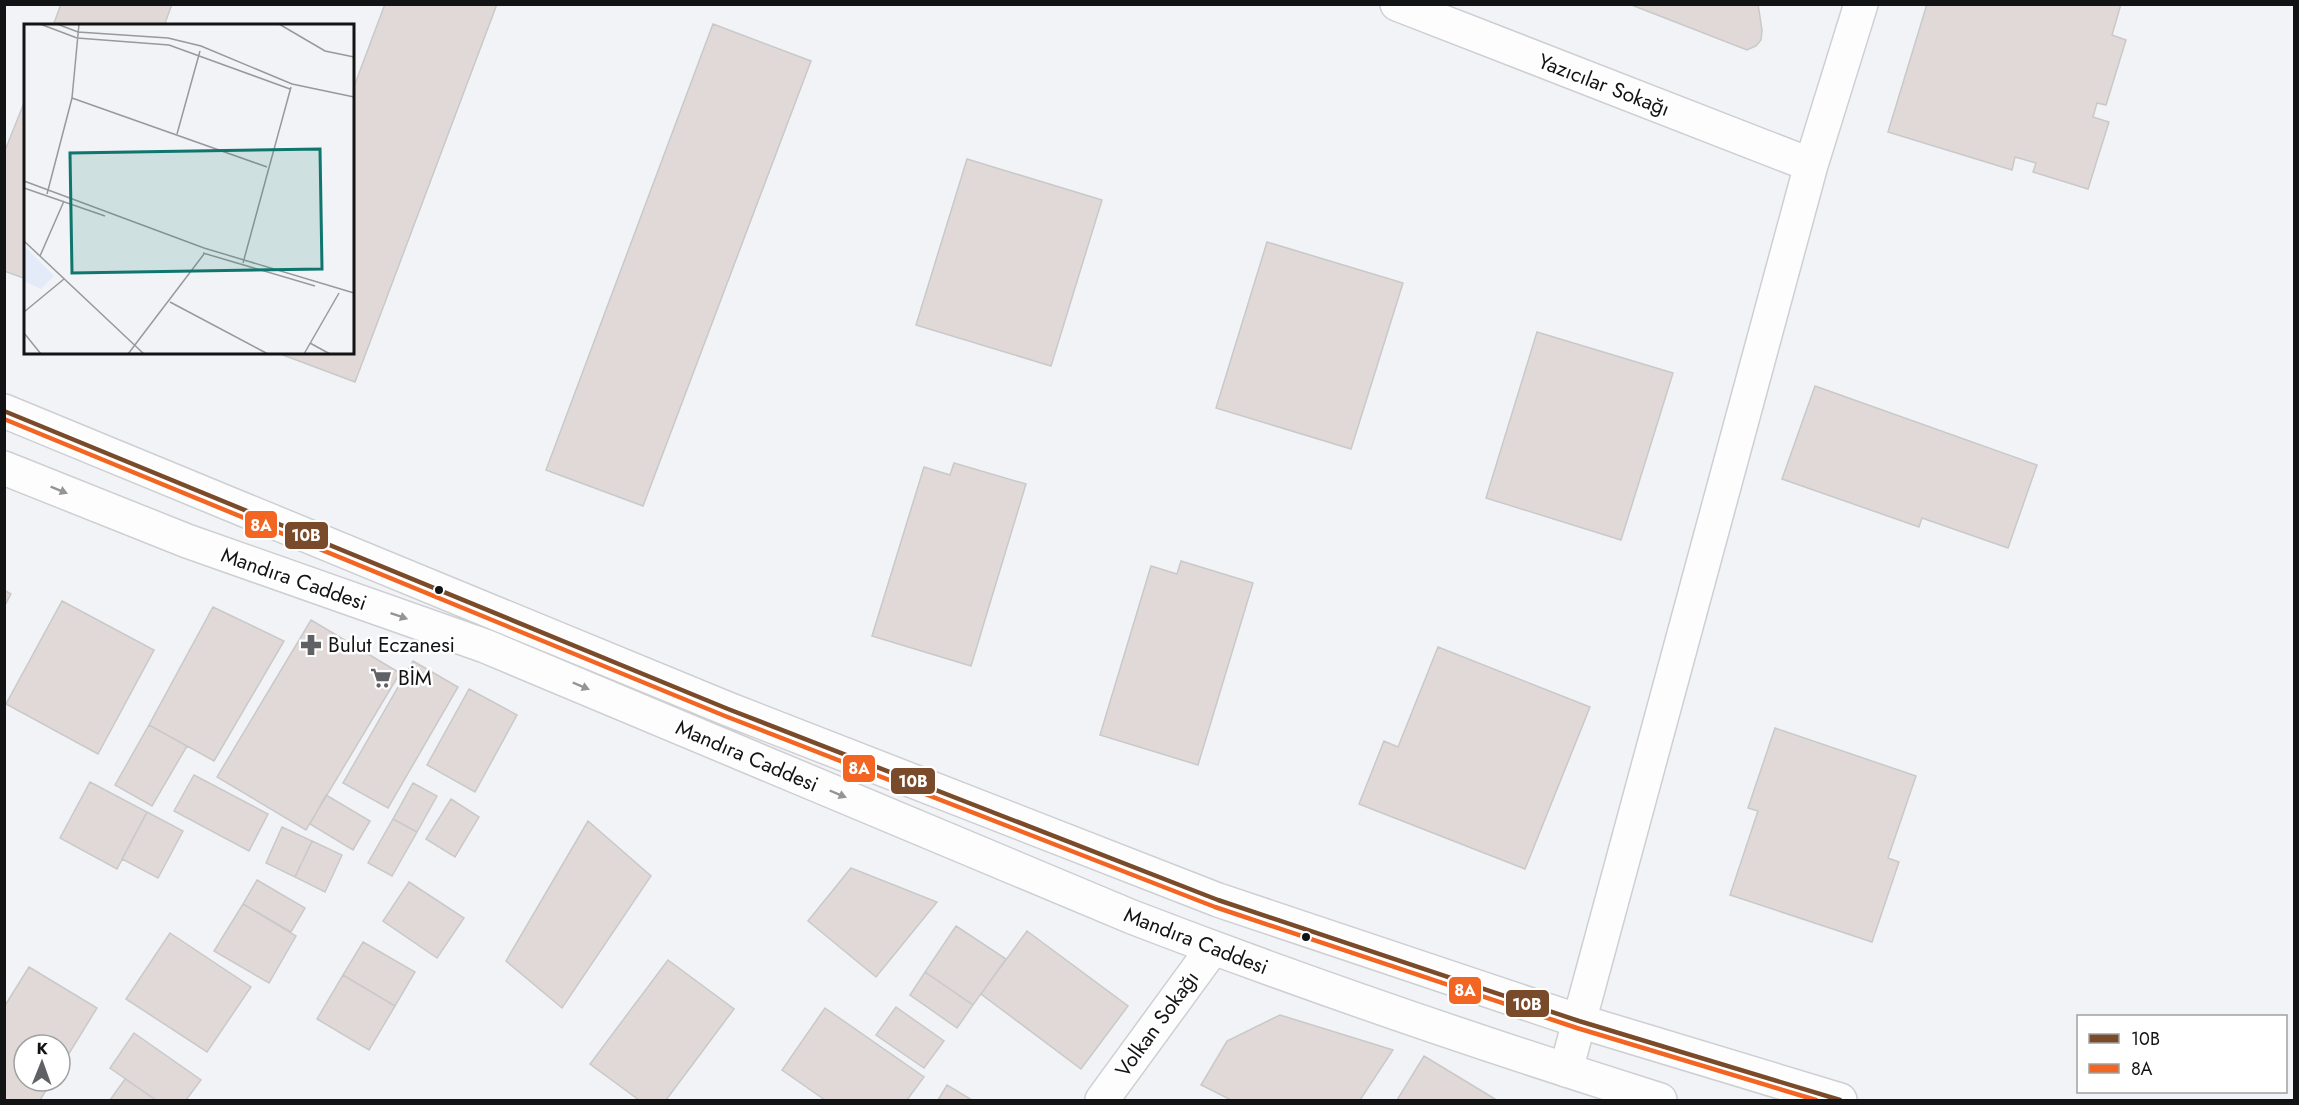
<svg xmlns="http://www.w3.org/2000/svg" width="2299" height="1105" font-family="Jost,sans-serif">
<rect width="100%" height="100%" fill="#f1f3f6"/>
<path fill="#e0d9d8" stroke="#c9c9c9" stroke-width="1.5" d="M 61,4 L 172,4 L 164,26 L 53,26 Z
M 385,4 L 497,4 L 355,382 L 275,352 L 352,352 L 352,92 Z
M 1629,4 L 1758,4 L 1762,30 L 1761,40 L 1756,46 L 1747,50 Z
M 1927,4 L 2121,4 L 2112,35 L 2126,40 L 2106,105 L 2097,103 L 2093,117 L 2109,122 L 2088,189 L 2033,172 L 2036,163 L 2015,157 L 2012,170 L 1888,132 Z
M 713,24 L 811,61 L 643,506 L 546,470 Z
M 26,98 L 26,279 L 4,271 L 4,153 Z
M 967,159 L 1102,200 L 1051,366 L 916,325 Z
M 1267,242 L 1403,283 L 1351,449 L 1216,408 Z
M 1537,332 L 1673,373 L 1621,540 L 1486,498 Z
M 1815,386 L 2037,465 L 2008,548 L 1922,518 L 1919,527 L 1782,479 Z
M 954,463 L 1026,484 L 971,666 L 872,636 L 924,467 L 950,475 Z
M 1181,561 L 1253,583 L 1198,765 L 1100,735 L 1151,566 L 1177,574 Z
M 4,590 L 11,594 L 4,607 Z
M 62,601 L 154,650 L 98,754 L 6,704 Z
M 213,607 L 284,641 L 214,761 L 149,725 Z
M 311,620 L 400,673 L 306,830 L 217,777 Z
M 1438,647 L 1590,707 L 1525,869 L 1359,804 L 1384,741 L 1398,747 Z
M 413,661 L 458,687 L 388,808 L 343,783 Z
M 469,689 L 517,715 L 475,792 L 427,765 Z
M 149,725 L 187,746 L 152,806 L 115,785 Z
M 1775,728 L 1916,776 L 1888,858 L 1899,862 L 1872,942 L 1730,895 L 1758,811 L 1748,808 Z
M 194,775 L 268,814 L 249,851 L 174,811 Z
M 90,782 L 147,812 L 117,869 L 60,838 Z
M 413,783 L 437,796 L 417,832 L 393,819 Z
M 326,795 L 370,821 L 353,850 L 310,824 Z
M 451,799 L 479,817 L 455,857 L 426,839 Z
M 147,812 L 183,831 L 158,878 L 122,859 Z
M 393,819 L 417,832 L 392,876 L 368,863 Z
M 588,821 L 651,876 L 562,1008 L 506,961 Z
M 282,827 L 312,841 L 295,877 L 266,863 Z
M 312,841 L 342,855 L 325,892 L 295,877 Z
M 851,868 L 937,902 L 876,977 L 808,921 Z
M 257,880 L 305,908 L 291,932 L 243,904 Z
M 409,882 L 464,918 L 437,958 L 383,921 Z
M 243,904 L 296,936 L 269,983 L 214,951 Z
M 956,926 L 1006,959 L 973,1005 L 925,972 Z
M 1027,931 L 1128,1006 L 1081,1069 L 981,994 Z
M 170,933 L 251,987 L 207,1052 L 126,999 Z
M 363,942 L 415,972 L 395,1006 L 343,975 Z
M 668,960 L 734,1009 L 666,1100 L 639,1100 L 590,1064 Z
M 29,967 L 97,1008 L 60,1068 L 60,1045 L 24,1045 L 24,1081 L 52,1081 L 40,1100 L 4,1100 L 4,1007 Z
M 925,972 L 973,1005 L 957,1028 L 910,995 Z
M 343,975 L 395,1006 L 369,1050 L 317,1019 Z
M 896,1007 L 944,1041 L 924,1068 L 876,1035 Z
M 825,1008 L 924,1077 L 907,1100 L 825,1100 L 782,1070 Z
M 1280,1015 L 1393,1050 L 1360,1100 L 1231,1100 L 1201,1085 L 1227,1041 Z
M 134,1033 L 201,1080 L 186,1100 L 156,1100 L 110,1068 Z
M 1424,1056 L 1495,1099 L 1494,1100 L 1397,1100 Z
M 125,1079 L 156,1100 L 110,1100 Z
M 947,1085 L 972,1100 L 938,1100 Z"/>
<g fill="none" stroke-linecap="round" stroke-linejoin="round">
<defs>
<path id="minor" d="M 1397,4 L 1811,165
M 1566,1070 L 1811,165 L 1861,4
M 1102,1100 L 1213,948"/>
<path id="major" d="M 4,411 L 728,709 L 1218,900 L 1579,1021 L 1840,1100
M 4,468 L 187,541 L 485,646 L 1132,917 C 1306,984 1482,1044 1660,1100"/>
</defs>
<use href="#minor" stroke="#cecfd2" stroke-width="36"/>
<use href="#major" stroke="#cecfd2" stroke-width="36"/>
<use href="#minor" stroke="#fdfdfe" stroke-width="33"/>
<use href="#major" stroke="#fdfdfe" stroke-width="33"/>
<defs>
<path id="bus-1" d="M 4,411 L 728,709 L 1218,900 L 1579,1021 L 1840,1100"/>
<path id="bus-2" d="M 4,419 L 725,716 L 1215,907 L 1577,1028 L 1816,1100"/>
</defs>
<use href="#bus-1" stroke="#fff" stroke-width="9"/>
<use href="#bus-2" stroke="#fff" stroke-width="9"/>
<use href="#bus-1" stroke="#7a4b2a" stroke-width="4.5"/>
<use href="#bus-2" stroke="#f26522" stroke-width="4.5"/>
</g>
<defs><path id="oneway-solid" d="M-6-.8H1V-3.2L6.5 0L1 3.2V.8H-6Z" transform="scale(1.5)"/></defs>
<g fill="#939495">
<use href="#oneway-solid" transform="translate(59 490) rotate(22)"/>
<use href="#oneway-solid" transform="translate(399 616) rotate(19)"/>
<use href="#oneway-solid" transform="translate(581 686) rotate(23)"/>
<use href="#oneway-solid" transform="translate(838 794) rotate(23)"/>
</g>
<defs>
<symbol id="pharmacy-bare" viewBox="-9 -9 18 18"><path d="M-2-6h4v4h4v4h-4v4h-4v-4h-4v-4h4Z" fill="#606164" stroke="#fff" stroke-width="2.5" paint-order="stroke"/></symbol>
<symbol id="supermarket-bare" viewBox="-9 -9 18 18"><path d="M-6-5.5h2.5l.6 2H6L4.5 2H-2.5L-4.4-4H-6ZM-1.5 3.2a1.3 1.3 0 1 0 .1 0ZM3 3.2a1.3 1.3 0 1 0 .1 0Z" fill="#606164" stroke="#fff" stroke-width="2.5" paint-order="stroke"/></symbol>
</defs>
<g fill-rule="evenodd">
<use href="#pharmacy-bare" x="296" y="630" width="30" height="30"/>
<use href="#supermarket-bare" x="366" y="663" width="30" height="30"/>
</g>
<g fill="#121315" stroke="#fff" stroke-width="2">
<circle cx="439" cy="590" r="5"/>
<circle cx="1306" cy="937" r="5"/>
</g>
<g text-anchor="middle" stroke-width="5" stroke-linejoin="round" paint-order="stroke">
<g font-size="21" fill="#121315" stroke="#fff">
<text transform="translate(1604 85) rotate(21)" y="7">Yazıcılar Sokağı</text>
<text transform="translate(294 579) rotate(19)" y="7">Mandıra Caddesi</text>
<text transform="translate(747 756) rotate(23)" y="7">Mandıra Caddesi</text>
<text transform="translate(1196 941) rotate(21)" y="7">Mandıra Caddesi</text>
<text transform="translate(1157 1024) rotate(-54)" y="7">Volkan Sokağı</text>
</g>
<g font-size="21" fill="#121315" stroke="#fff" text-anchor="start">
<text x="328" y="652">Bulut Eczanesi</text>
<text x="398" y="685">BİM</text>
</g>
</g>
<g transform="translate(24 24)">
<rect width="330" height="330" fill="#f1f3f6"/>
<path d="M 0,222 L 30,252 L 17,265 L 0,257 Z" fill="#e3eaf8"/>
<path fill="none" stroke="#98999c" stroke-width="1.5" d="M 16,0 L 53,14 L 145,21 L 266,65M 33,0 L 54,8 L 144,14 L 177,22 L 268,60 L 330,73M 255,0 L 301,27 L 330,33M 48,74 L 243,143M 153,110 L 176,27M 0,157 L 180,224 L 330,269M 0,164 L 81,192M 23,170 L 48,74 L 55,0M 0,217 L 120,330M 179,229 L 291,262M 16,232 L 40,177M 219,239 L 267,63M 146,278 L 244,330M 0,288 L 40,255M 0,309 L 17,330M 286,319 L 306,330M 104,330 L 180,230M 280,330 L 315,269"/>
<path fill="#0f766e" fill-opacity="0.15" stroke="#0f766e" stroke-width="3" d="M 296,125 L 298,245 L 48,249 L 46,129 Z"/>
<rect width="330" height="330" fill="none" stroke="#121315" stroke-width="3"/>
</g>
<g stroke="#fff" stroke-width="2">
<rect x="244" y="510" width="34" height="29" rx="6" fill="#f26522"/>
<rect x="284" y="521" width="45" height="29" rx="6" fill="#7a4b2a"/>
<rect x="842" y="754" width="34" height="29" rx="6" fill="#f26522"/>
<rect x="890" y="767" width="46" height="28" rx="6" fill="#7a4b2a"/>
<rect x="1448" y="976" width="34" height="29" rx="6" fill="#f26522"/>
<rect x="1505" y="989" width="45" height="29" rx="6" fill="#7a4b2a"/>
</g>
<g font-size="16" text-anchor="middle" font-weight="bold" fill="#fff">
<text x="261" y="531">8A</text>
<text x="306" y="541">10B</text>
<text x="859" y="774">8A</text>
<text x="913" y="787">10B</text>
<text x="1465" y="996">8A</text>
<text x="1527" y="1010">10B</text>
</g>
<rect width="2299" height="1105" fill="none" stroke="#121315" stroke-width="12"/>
<rect x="2077" y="1015" width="210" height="78" fill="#ffffff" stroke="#a0a1a1" stroke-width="1.5"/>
<rect x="2089" y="1034" width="30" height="9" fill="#7a4b2a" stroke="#a0a1a1" stroke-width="1.5"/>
<text x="2131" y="1045" font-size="18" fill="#121315">10B</text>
<rect x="2089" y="1064" width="30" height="9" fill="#f26522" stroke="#a0a1a1" stroke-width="1.5"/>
<text x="2131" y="1075" font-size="18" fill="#121315">8A</text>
<g transform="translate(42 1063) rotate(1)"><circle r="28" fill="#ffffff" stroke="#a0a1a1" stroke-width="1.5"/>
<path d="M0-4.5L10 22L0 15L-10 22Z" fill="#606164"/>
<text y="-9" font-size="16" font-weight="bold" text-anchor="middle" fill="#121315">K</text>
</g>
</svg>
